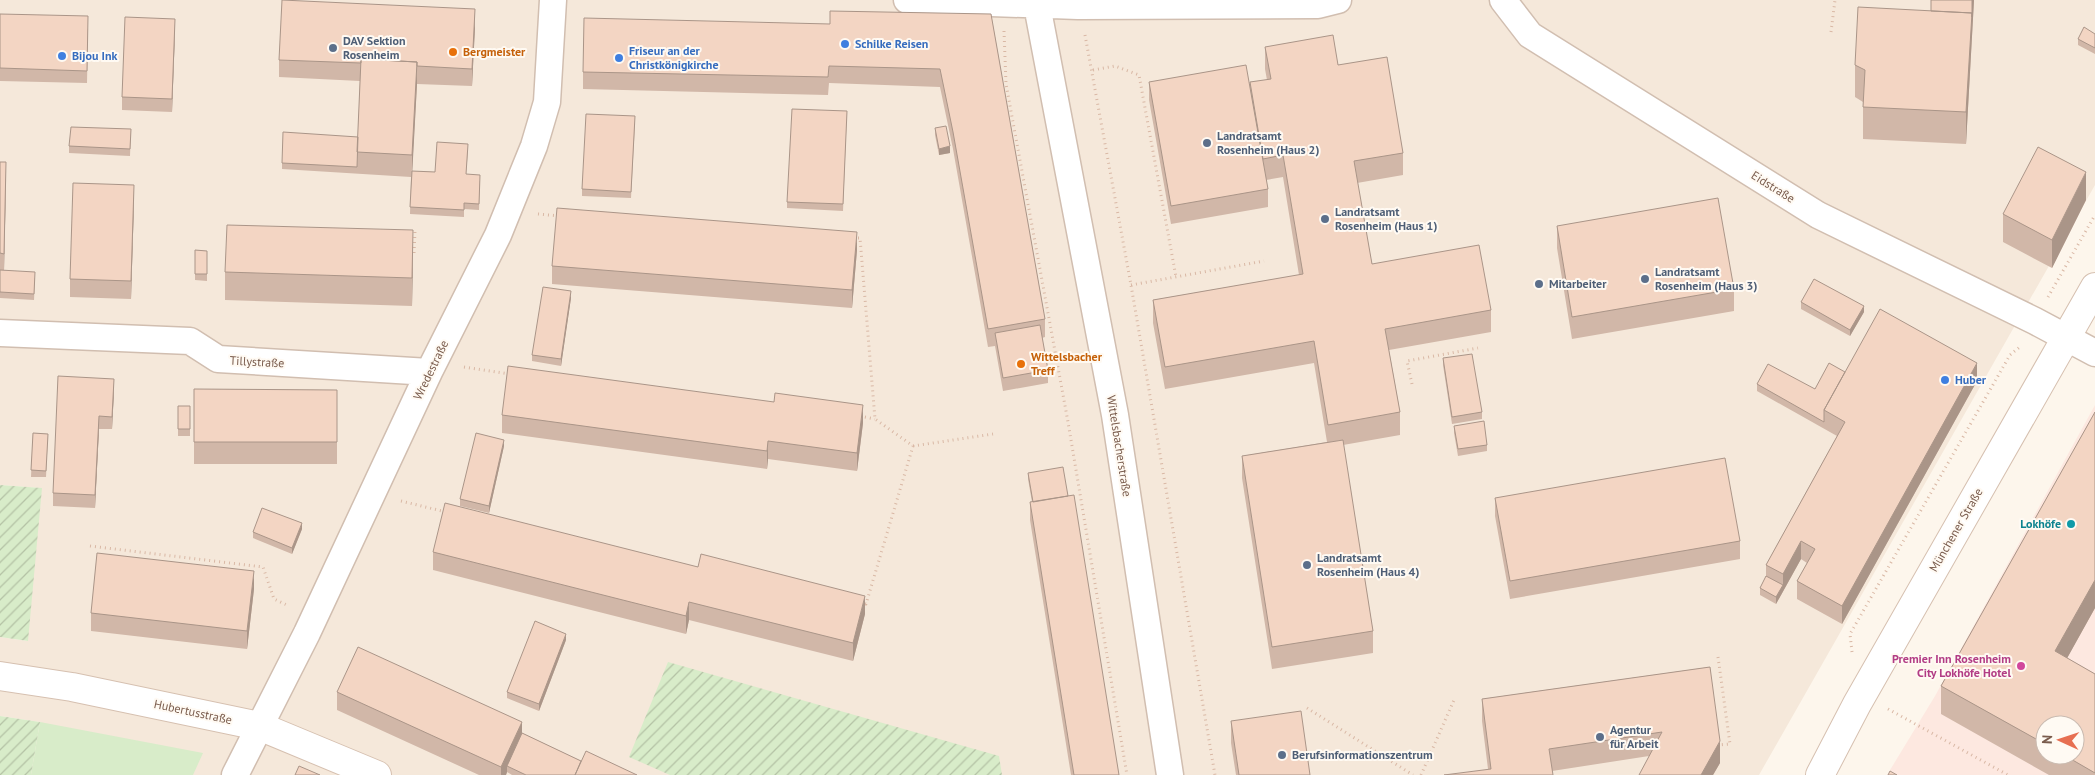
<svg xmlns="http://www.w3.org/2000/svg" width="2095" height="775" font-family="'PT Sans',sans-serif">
<defs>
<pattern id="garden-furrows" width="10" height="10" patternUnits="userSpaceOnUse" patternTransform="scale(1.25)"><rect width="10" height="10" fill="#d8ecc9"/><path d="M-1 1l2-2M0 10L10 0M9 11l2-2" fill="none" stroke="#b4c2a5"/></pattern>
</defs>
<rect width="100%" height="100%" fill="#fdf6ec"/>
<path fill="#f5e8da" d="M 0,0 L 2095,0 L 2095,185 L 1759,775 L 31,775 L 40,722 L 0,716 L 0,637 L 27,641 L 41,488 L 0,485 Z"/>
<path fill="#fde8e0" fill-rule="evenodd" d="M 2095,405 L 2095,775 L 1887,775 L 1935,696 ZM 2045,725 L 2075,725 L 2075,755 L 2045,755 Z"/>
<path fill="#d8ecc9" d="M 40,722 L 203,753 L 193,775 L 31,775 Z"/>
<path fill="url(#garden-furrows)" d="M 0,485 L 42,488 L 28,641 L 0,637 Z
M 668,662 L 999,756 L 1002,775 L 670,775 L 629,757 Z
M 0,716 L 40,722 L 31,775 L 0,775 Z"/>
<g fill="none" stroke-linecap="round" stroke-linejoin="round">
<defs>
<path id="street" d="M 907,0 L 1078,6 L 1318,5 L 1338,0
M 1036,0 L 1115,415 L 1170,775
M 1503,0 L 1530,35 L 1818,215 L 2035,321 L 2095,353
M 0,333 L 190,341 L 218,359 L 429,372
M 235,775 L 307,633 L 429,372 L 498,235 L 534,146 L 547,102 L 553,0"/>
<path id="secondary" d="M 0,676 L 72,687 L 259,726 L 377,775
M 1820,775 L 1857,704 L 2095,287"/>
</defs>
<use href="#street" stroke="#d1beb0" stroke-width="29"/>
<use href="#secondary" stroke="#d6c0b0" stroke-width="30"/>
<path stroke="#d9b8a5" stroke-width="3" stroke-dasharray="1 4" stroke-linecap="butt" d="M 1004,31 L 1006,84 L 1068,422 L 1127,775
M 1831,32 L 1835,0
M 1085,35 L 1131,285 L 1215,775
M 1093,70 L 1115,66 L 1139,75 L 1176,277
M 538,214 L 560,216
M 853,238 L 860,238 L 875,419 L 913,446 L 866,604 L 862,603
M 409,253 L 414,253 L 415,231
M 1131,285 L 1264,261
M 2048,297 L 2095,215
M 464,367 L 510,374
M 1412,384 L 1407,361 L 1478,348
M 860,416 L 875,419
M 913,446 L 993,434
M 401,501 L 446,512
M 90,546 L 263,567 L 274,599 L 289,606
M 1852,652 L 1850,634 L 2010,355 L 2021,346
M 1718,657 L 1730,744 L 1718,745
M 1307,708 L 1413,775
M 1888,709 L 2008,775
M 1421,775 L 1454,700"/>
<use href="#street" stroke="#fff" stroke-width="26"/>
<use href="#secondary" stroke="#fff" stroke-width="28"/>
</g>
<path fill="#d1b7a8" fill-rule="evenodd" d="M 1931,0 L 1974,0 L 1966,144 L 1863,139 L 1863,102 L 1855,97 L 1855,65 L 1931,11 Z
M 0,14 L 88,29 L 87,83 L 0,81 Z
M 991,14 L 1045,319 L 1045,337 L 1042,338 L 1048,370 L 1048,383 L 1003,391 L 995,346 L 988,347 L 953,149 L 940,87 L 829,83 L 828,95 L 583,89 L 583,72 L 830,24 Z
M 475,27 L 472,86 L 417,84 L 412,171 L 435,172 L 468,151 L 466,174 L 480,181 L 479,210 L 464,209 L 464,217 L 410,214 L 411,177 L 282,169 L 282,163 L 358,137 L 360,81 L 279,77 L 279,60 Z
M 175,31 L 172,112 L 122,110 L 122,97 Z
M 2095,34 L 2095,54 L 2078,45 L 2078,39 Z
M 1265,47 L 1338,65 L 1403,153 L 1403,175 L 1357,183 L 1372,264 L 1491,310 L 1491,332 L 1389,350 L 1400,412 L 1400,435 L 1343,445 L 1373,631 L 1373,653 L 1272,669 L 1242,478 L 1242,456 L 1327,442 L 1314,363 L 1165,389 L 1153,323 L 1153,300 L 1299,275 L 1283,177 L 1266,180 L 1268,189 L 1268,207 L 1171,224 L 1149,100 L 1149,82 L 1250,88 L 1250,82 L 1267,80 L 1265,69 Z
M 847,111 L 843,211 L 787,208 L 787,202 Z
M 635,123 L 631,198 L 582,196 L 582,189 Z
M 935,128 L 950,153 L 939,155 L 935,135 Z
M 131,129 L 130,156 L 69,153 L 69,146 Z
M 0,162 L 6,180 L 4,270 L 35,278 L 34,300 L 0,298 Z
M 2086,200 L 2052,268 L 2003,242 L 2003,214 Z
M 134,202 L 131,299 L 70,297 L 70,279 Z
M 1557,226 L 1734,289 L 1734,311 L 1572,339 L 1557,248 Z
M 195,250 L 207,251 L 207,281 L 195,280 Z
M 857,250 L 852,308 L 552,284 L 552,266 Z
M 413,258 L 412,306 L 225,300 L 225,272 Z
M 571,298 L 561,366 L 532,361 L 532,355 Z
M 1801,302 L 1864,312 L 1850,336 L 1801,309 Z
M 1443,358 L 1482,412 L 1482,419 L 1452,424 L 1443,365 Z
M 1845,372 L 1977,381 L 1842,624 L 1797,599 L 1797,581 L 1807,563 L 1801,559 L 1776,604 L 1760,595 L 1760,588 L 1766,576 L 1766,565 L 1837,436 L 1757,391 L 1757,384 L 1815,389 Z
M 194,389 L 337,390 L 337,464 L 194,464 Z
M 114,391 L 112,429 L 99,429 L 95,508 L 53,506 L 53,493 Z
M 178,406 L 190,406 L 190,436 L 178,436 Z
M 2095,412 L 2095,608 L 2067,658 L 2095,674 L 2095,775 L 2049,775 L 1941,714 L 1941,686 ZM 2045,725 L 2075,755 L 2045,755 Z
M 502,415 L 863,423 L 857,471 L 768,459 L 767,469 L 502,433 Z
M 1454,426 L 1487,445 L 1487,451 L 1458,456 L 1454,433 Z
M 33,433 L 48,434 L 46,477 L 31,477 Z
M 504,446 L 489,513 L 460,506 L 460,499 Z
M 1028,473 L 1068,496 L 1119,775 L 1071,775 L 1030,520 L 1030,502 L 1032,502 L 1028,479 Z
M 1495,498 L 1740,541 L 1740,559 L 1510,599 L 1495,516 Z
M 302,529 L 292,554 L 253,538 L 253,532 Z
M 433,552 L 865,614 L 853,661 L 689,620 L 686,634 L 433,570 Z
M 254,589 L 247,649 L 91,631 L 91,613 Z
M 566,640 L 539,711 L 507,698 L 507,692 Z
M 1710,667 L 1720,763 L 1713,775 L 1639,775 L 1649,756 L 1552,771 L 1488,769 L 1482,721 L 1482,699 Z
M 337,692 L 522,733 L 581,761 L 637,775 L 512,775 L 507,772 L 506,775 L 479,775 L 337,710 Z
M 1231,721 L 1310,775 L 1236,775 L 1231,743 Z"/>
<path fill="#aa9588" d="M 1972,0 L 1974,0 L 1966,144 L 1966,112 Z
M 475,9 L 475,27 L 472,86 L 472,69 Z
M 175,19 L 175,31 L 172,112 L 172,99 Z
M 417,62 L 417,84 L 412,177 L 412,155 Z
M 950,146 L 950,153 L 939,155 L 939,149 Z
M 6,162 L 6,180 L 4,271 L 4,254 Z
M 2086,172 L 2086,200 L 2052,268 L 2052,240 Z
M 134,185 L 134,202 L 131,299 L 131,281 Z
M 413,230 L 413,258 L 412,306 L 412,278 Z
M 857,232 L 857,250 L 852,308 L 852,290 Z
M 571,291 L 571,298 L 561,366 L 561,359 Z
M 1864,306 L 1864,312 L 1850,336 L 1850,330 Z
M 1977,363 L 1977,381 L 1842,624 L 1842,606 Z
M 114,379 L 114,391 L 112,429 L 112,417 Z
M 863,405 L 863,423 L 857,471 L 857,453 Z
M 99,416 L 99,429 L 95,508 L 95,495 Z
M 504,440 L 504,446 L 489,513 L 489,506 Z
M 768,441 L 768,459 L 767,469 L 767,451 Z
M 302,523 L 302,529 L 292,554 L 292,548 Z
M 1801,541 L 1801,559 L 1776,604 L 1776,597 L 1783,585 L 1783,574 Z
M 254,571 L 254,589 L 247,649 L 247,631 Z
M 2095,580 L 2095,608 L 2055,680 L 2055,651 Z
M 865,596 L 865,614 L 853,661 L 853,643 Z
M 689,602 L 689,620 L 686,634 L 686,616 Z
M 566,634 L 566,640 L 539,711 L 539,704 Z
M 522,722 L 522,740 L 507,766 L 507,772 L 506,775 L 501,775 L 501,767 Z
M 1720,741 L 1720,763 L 1713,775 L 1701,775 Z"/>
<path fill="#f3d5c3" stroke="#aa9588" d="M 282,0 L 475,9 L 472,69 L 417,66 L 417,62 L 361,59 L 361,63 L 279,60 Z
M 1931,0 L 1972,0 L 1972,17 L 1972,13 L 1931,11 Z
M 1858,7 L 1972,13 L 1966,112 L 1863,107 L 1865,70 L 1855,65 Z
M 830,11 L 991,14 L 1045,319 L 988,329 L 953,132 L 940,69 L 829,66 L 828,77 L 583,72 L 584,18 L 830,24 Z
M 0,14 L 88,16 L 87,71 L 0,68 Z
M 125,17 L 175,19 L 172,99 L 122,97 Z
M 2084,27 L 2095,34 L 2095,48 L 2078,39 Z
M 1333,35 L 1338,65 L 1387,57 L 1403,153 L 1354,161 L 1372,264 L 1479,245 L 1491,310 L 1385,329 L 1400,412 L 1328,425 L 1314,341 L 1165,367 L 1153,300 L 1303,274 L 1283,155 L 1263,159 L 1250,82 L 1271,79 L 1265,47 Z
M 361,59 L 417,62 L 412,155 L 357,152 Z
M 1246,65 L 1268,189 L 1171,206 L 1149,82 Z
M 792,109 L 847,111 L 843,204 L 787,202 Z
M 586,114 L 635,116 L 631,192 L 582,189 Z
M 946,126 L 950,146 L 939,149 L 935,128 Z
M 71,127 L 131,129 L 130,149 L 69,146 Z
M 283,132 L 358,137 L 357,167 L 282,163 Z
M 437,142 L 468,144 L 466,174 L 480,175 L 479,204 L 464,203 L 464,210 L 410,207 L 412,171 L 435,172 Z
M 2038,147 L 2086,172 L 2052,240 L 2003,214 Z
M 0,162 L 6,162 L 4,254 L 0,253 Z
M 73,183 L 134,185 L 131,281 L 70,279 Z
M 1718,198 L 1734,289 L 1572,317 L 1557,226 Z
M 557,208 L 857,232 L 852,290 L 552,266 Z
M 227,225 L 413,230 L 412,278 L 225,272 Z
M 195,250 L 207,251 L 207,274 L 195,274 Z
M 0,270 L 35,272 L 34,294 L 0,292 Z
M 1814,279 L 1864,306 L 1850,330 L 1801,302 Z
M 543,287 L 571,291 L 561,359 L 532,355 Z
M 1880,309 L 1977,363 L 1842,606 L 1797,581 L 1815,549 L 1801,541 L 1783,574 L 1766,565 L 1845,422 L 1824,410 Z
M 1040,325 L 1048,370 L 1003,378 L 995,333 Z
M 1472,354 L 1482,412 L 1452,417 L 1443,358 Z
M 1829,363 L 1845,372 L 1824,410 L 1824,422 L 1757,384 L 1768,364 L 1815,389 Z
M 508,366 L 774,402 L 775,393 L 863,405 L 857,453 L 768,441 L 767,451 L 502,415 Z
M 58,376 L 114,379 L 112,417 L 99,416 L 95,495 L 53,493 Z
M 194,389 L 337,390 L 337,442 L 194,442 Z
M 178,406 L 190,406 L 190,429 L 178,429 Z
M 2095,412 L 2095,580 L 2055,651 L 2095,674 L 2095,773 L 2064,755 L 2075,755 L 2075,725 L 2045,725 L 2045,744 L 1941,686 Z
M 1484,421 L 1487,445 L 1458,449 L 1454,426 Z
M 33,433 L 48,434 L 46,471 L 31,470 Z
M 476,433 L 504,440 L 489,506 L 460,499 Z
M 1343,440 L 1373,631 L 1272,647 L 1242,456 Z
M 1725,458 L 1740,541 L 1510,581 L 1495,498 Z
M 1063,467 L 1068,496 L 1033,502 L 1028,473 Z
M 1074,495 L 1119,775 L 1074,775 L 1030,502 Z
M 445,503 L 698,567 L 701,554 L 865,596 L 853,643 L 689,602 L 686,616 L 433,552 Z
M 262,508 L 302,523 L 292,548 L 253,532 Z
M 97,553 L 254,571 L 247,631 L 91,613 Z
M 1766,576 L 1783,585 L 1776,597 L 1760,588 Z
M 535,621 L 566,634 L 539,704 L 507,692 Z
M 358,647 L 522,722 L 501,767 L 337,692 Z
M 1710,667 L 1720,741 L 1701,775 L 1639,775 L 1662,732 L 1549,749 L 1553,775 L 1444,775 L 1491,769 L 1482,699 Z
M 1301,711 L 1310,775 L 1239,775 L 1231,721 Z
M 522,733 L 581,761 L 575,775 L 526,775 L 507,766 Z
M 586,751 L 637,775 L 575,775 Z
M 299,766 L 320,775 L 295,775 Z
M 1890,771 L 1897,775 L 1888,775 Z"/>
<g fill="#3f7fe0" stroke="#fffaf3" stroke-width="2">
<circle cx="845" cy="44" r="5"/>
<circle cx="62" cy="56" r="5"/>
<circle cx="619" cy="58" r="5"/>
<circle cx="1945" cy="380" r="5"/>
</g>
<g fill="#5c6f8a" stroke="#fffaf3" stroke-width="2">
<circle cx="333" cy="48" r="5"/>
<circle cx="1207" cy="143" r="5"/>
<circle cx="1325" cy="219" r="5"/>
<circle cx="1645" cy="279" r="5"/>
<circle cx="1539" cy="284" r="5"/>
<circle cx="1307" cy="565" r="5"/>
<circle cx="1600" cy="737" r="5"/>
<circle cx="1282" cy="755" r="5"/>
</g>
<g fill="#e8710a" stroke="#fffaf3" stroke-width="2">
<circle cx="453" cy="52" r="5"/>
<circle cx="1021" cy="364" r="5"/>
</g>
<circle fill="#0f9aa8" stroke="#fffaf3" stroke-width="2" cx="2071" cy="524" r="5"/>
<circle fill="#d1479c" stroke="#fffaf3" stroke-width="2" cx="2021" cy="666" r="5"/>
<g text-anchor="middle" stroke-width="4" stroke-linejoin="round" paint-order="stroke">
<g font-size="12" font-weight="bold" fill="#4e5e75" stroke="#fffaf3" text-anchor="start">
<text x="343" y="45">DAV Sektion<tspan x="343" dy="14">Rosenheim</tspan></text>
<text x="1217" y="140">Landratsamt<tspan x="1217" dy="14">Rosenheim (Haus 2)</tspan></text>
<text x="1335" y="216">Landratsamt<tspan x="1335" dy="14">Rosenheim (Haus 1)</tspan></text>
<text x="1655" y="276">Landratsamt<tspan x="1655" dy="14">Rosenheim (Haus 3)</tspan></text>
<text x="1549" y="288">Mitarbeiter</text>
<text x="1317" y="562">Landratsamt<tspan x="1317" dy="14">Rosenheim (Haus 4)</tspan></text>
<text x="1610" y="734">Agentur<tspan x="1610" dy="14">für Arbeit</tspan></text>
<text x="1292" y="759">Berufsinformationszentrum</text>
</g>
<g font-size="12" font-weight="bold" fill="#366cbe" stroke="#fffaf3" text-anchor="start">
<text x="855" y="48">Schilke Reisen</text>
<text x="629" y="55">Friseur an der<tspan x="629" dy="14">Christkönigkirche</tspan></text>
<text x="72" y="60">Bijou Ink</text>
<text x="1955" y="384">Huber</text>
</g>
<g font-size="12" font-weight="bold" fill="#c56008" stroke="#fffaf3" text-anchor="start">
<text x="463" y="56">Bergmeister</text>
<text x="1031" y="361">Wittelsbacher<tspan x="1031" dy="14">Treff</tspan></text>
</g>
<g font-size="12" fill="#7a5c4d" stroke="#fffaf3">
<text transform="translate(1773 187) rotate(32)" y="4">Eidstraße</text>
<text transform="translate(257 362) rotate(3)" y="4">Tillystraße</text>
<text transform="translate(431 370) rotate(-64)" y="4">Wredestraße</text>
<text transform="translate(1119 446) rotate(81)" y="4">Wittelsbacherstraße</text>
<text transform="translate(1956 530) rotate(-60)" y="4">Münchener Straße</text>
<text transform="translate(193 712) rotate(12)" y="4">Hubertusstraße</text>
</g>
<g font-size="12" font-weight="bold" fill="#0d838f" stroke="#fffaf3" text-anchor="end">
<text x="2061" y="528">Lokhöfe</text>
</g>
<g font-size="12" font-weight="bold" fill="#b23c85" stroke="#fffaf3" text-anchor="end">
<text x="2011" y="663">Premier Inn Rosenheim<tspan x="2011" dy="14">City Lokhöfe Hotel</tspan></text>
</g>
</g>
<g transform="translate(2060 740) rotate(273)"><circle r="24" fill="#fffaf3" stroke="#cabbb1"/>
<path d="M0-4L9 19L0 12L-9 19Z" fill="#e76f51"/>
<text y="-8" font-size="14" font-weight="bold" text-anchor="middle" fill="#7a5c4d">N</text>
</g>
</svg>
